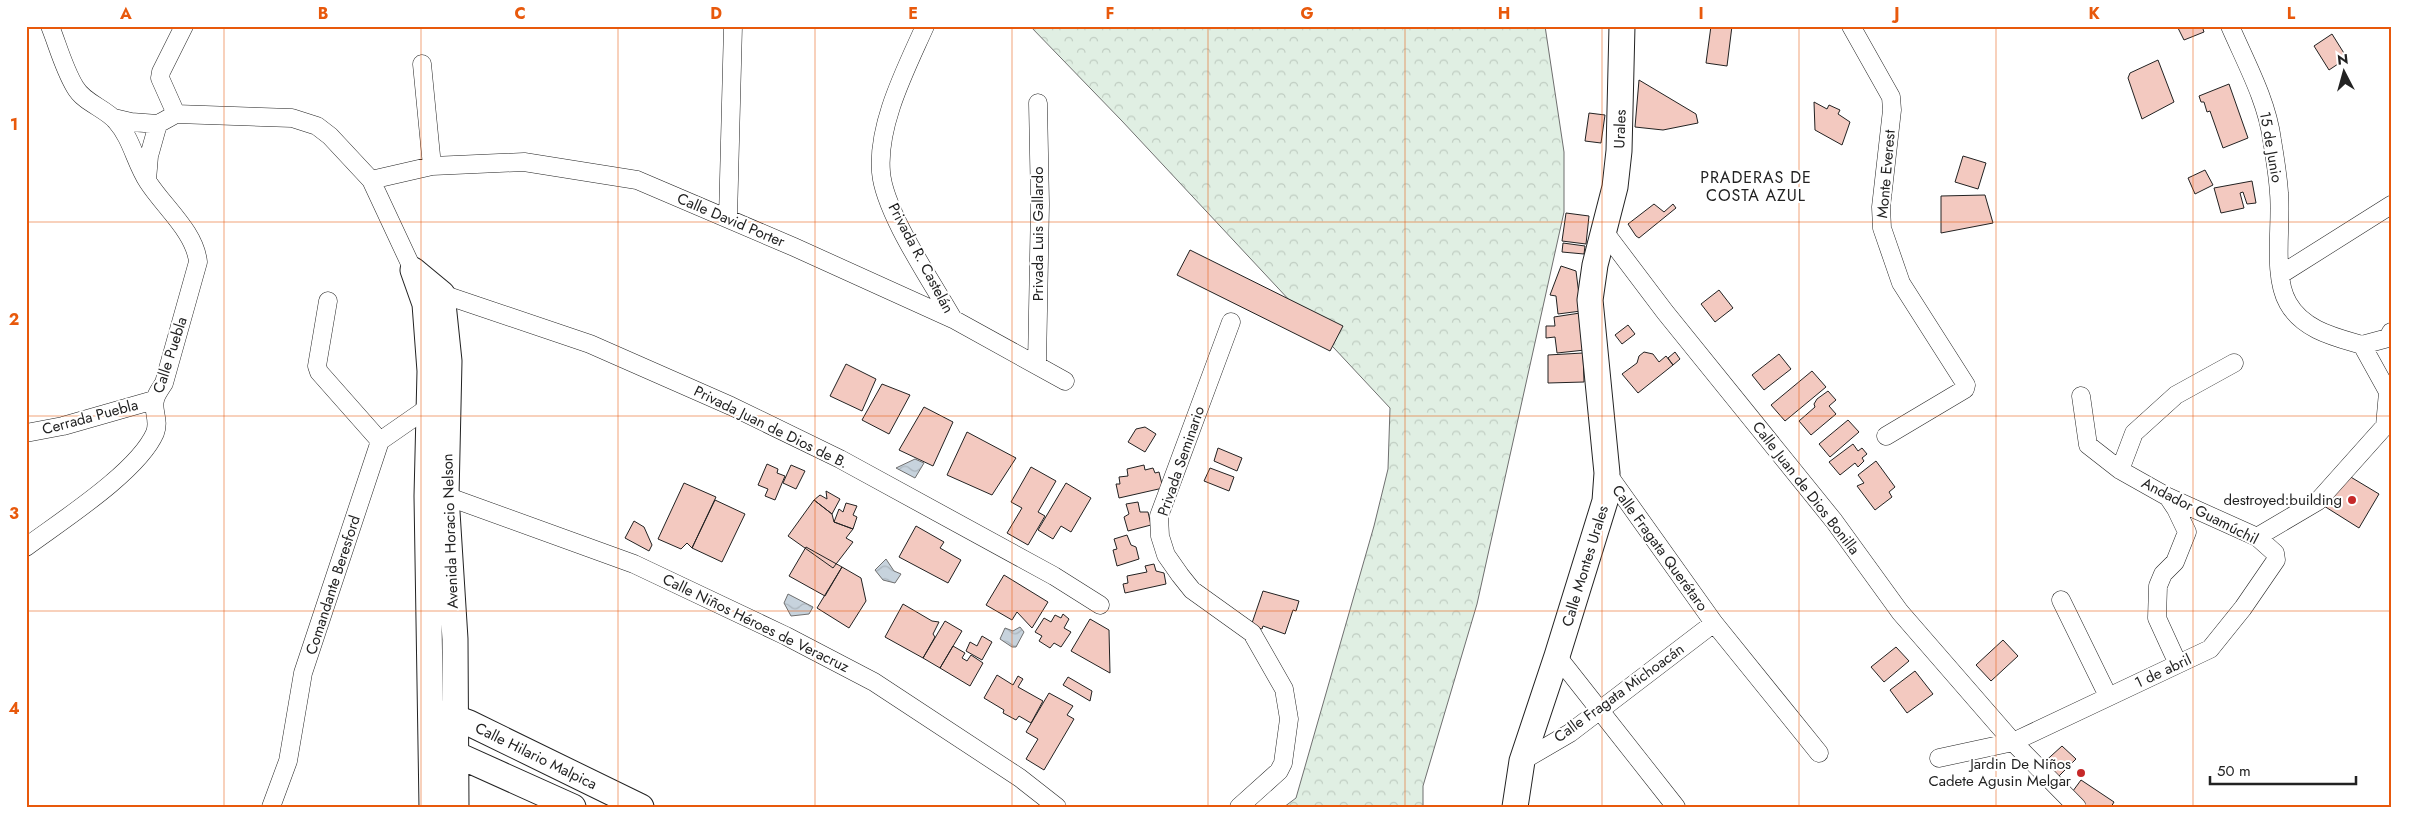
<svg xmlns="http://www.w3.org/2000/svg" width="2417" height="833" font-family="Jost,sans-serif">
<defs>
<pattern id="park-crowns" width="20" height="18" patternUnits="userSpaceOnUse" patternTransform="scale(1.25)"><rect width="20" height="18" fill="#e0efe3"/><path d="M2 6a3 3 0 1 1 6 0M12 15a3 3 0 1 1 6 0" fill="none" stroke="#c0cdc2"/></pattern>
<pattern id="water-waves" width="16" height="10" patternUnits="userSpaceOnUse" patternTransform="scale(1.25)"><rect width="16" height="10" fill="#c7d3dd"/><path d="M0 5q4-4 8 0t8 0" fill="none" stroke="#abb5bd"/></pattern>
</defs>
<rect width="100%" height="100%" fill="#fff"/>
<path fill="url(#park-crowns)" stroke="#6f6f6f" d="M 1030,26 L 1545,26 L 1564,152 L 1564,212 L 1477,604 L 1423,786 L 1423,807 L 1284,807 L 1296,798 L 1374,526 L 1388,469 L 1390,408 L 1122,121 Z"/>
<path fill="url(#water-waves)" stroke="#6f6f6f" d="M 915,459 L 924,463 L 915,478 L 896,468 Z
M 886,559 L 894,571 L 901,574 L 895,583 L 883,580 L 875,570 Z
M 788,594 L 813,607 L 809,614 L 791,616 L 784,603 Z
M 1020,627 L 1024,632 L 1016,647 L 1012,647 L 1000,639 L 1005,628 L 1013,631 Z"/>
<path fill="#f3c9c0" stroke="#222" d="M 1711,26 L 1732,26 L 1727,66 L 1706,63 Z
M 2177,26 L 2202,26 L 2204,32 L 2184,40 Z
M 2332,34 L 2347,58 L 2329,70 L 2314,46 Z
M 2158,60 L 2174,102 L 2142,119 L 2128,78 L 2130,73 Z
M 1639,80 L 1696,114 L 1698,123 L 1663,130 L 1635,127 Z
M 2229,84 L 2248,138 L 2223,148 L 2210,111 L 2207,112 L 2204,102 L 2201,102 L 2199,96 Z
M 1814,102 L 1827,109 L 1829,105 L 1840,110 L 1838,114 L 1850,122 L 1842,145 L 1815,130 Z
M 1589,113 L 1605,115 L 1601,143 L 1585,141 Z
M 1963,156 L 1986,163 L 1978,189 L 1955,182 Z
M 2205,170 L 2213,185 L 2195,194 L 2188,178 Z
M 2252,181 L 2256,203 L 2247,204 L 2243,192 L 2240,193 L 2244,208 L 2221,213 L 2214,188 Z
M 1985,195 L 1993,223 L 1941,233 L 1941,196 Z
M 1654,204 L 1664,212 L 1673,204 L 1676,208 L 1639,238 L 1636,236 L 1628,224 Z
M 1566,213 L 1589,216 L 1586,244 L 1562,241 Z
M 1563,243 L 1585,246 L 1584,254 L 1562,252 Z
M 1190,250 L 1343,326 L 1330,351 L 1177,275 Z
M 1561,266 L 1576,271 L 1581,311 L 1558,314 L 1556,296 L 1550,295 Z
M 1719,290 L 1733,308 L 1715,322 L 1701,304 Z
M 1580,313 L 1585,350 L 1557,353 L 1555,337 L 1546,338 L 1546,326 L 1555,326 L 1554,317 Z
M 1628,325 L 1635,334 L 1622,344 L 1615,335 Z
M 1644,352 L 1653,354 L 1659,362 L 1666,356 L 1673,365 L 1638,393 L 1622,374 L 1637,363 L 1639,356 Z
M 1675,352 L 1680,359 L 1673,365 L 1668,358 Z
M 1583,353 L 1584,382 L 1548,383 L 1548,355 Z
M 1779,354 L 1791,369 L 1764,390 L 1752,375 Z
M 846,364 L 876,379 L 862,411 L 830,396 Z
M 1812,371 L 1826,387 L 1785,421 L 1771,405 Z
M 882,384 L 910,395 L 889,434 L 862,420 Z
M 1828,391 L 1836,400 L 1829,406 L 1836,414 L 1811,435 L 1799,421 L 1815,407 L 1814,404 L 1817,399 Z
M 924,407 L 953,422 L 933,466 L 899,450 Z
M 1848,420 L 1859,432 L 1830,457 L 1819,444 Z
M 1145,427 L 1156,434 L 1145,452 L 1128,442 L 1136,429 Z
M 967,432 L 1016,458 L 992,495 L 947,475 Z
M 1853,444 L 1858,451 L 1862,448 L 1867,454 L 1862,458 L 1864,461 L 1858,467 L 1855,463 L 1840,475 L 1829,462 Z
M 1218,448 L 1242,458 L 1237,471 L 1214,461 Z
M 1876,461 L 1895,487 L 1889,492 L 1892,497 L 1875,510 L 1857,486 L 1864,483 L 1858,475 Z
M 767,464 L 778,469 L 777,473 L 785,476 L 775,500 L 765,496 L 768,489 L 758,485 Z
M 791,465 L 805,471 L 796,489 L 783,483 Z
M 1144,465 L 1145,470 L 1153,468 L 1155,473 L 1159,472 L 1163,488 L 1119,498 L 1116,484 L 1120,484 L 1119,477 L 1128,476 L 1127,469 Z
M 1031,467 L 1056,481 L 1038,512 L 1045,516 L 1028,545 L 1007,533 L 1022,508 L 1011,502 Z
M 1210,468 L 1234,477 L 1229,491 L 1204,481 Z
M 2349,476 L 2379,494 L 2359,528 L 2324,506 Z
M 684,483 L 716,497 L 692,548 L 687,543 L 681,549 L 658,539 Z
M 1066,483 L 1091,498 L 1071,532 L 1061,526 L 1053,539 L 1038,530 Z
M 826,491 L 840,499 L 832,514 L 814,500 L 820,495 L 827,499 Z
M 715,500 L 745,514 L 722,562 L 692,548 Z
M 814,500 L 832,514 L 834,522 L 853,529 L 846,538 L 853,542 L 833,568 L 788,536 Z
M 1138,502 L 1140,512 L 1148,512 L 1151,525 L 1128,531 L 1124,517 L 1129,514 L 1126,504 Z
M 846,503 L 857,506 L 853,515 L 857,517 L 853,529 L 834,522 L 839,509 L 843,512 Z
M 634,521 L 644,527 L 652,545 L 649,551 L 625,538 Z
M 916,526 L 944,542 L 940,548 L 961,560 L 948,583 L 899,557 Z
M 1127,535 L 1131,545 L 1136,547 L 1139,559 L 1117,566 L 1113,550 L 1117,549 L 1114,539 Z
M 806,547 L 842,567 L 825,596 L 789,576 Z
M 1154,564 L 1156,571 L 1164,573 L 1166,584 L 1125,593 L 1123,584 L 1128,583 L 1127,576 L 1147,572 L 1145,566 Z
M 842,567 L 861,578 L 866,601 L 849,628 L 817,608 Z
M 1004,575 L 1048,602 L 1032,628 L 1017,612 L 1012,620 L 986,605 Z
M 1263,591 L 1299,601 L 1296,611 L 1293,610 L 1285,634 L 1263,626 L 1262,629 L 1251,626 Z
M 903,604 L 932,621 L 939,622 L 933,634 L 935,637 L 923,658 L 885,637 Z
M 1063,614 L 1069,619 L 1064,628 L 1071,632 L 1061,647 L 1054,643 L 1050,648 L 1039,641 L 1042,636 L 1035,632 L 1044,618 L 1051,622 L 1055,615 L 1061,618 Z
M 1090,619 L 1109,630 L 1110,673 L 1071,651 Z
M 945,621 L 962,631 L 940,668 L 923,658 Z
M 982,636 L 992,642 L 982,660 L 966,651 L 970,642 L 977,646 Z
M 2003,640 L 2018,656 L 1991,681 L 1976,665 Z
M 953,646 L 965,653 L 962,658 L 967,661 L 971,655 L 983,663 L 970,686 L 940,668 Z
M 1896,647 L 1909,661 L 1884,682 L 1871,667 Z
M 1915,671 L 1933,694 L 1907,713 L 1890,690 Z
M 997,675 L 1013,685 L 1018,676 L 1023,679 L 1018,687 L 1043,701 L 1031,723 L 1019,716 L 1016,720 L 1003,713 L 1004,710 L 984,698 Z
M 1068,677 L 1092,691 L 1090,701 L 1063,685 Z
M 1049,693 L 1073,706 L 1067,715 L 1074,719 L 1044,770 L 1026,759 L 1038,739 L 1026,732 Z
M 2062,746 L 2076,759 L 2055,780 L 2040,766 Z
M 2081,780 L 2114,802 L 2111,807 L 2085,807 L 2070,795 Z"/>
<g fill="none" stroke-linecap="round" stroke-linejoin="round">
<defs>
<path id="street" d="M 925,26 C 906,69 877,124 881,172 C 884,212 932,282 953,319
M 1851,26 L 1891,97 L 1892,110 L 1881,207 L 1882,228 L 1901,283 L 1966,385 L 1965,389 L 1886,436
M 2230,26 C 2246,63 2267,101 2272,140 C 2275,158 2278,176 2279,193 C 2282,225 2272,275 2288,303 C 2303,330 2335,337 2362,345
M 422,64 L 432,166
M 176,114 L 160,78 L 161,72 L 184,26
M 114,118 L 131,122 L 158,124 L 176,114 L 292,118 L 317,126 L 330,136 L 371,180 L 413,270
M 147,180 L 149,156 L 158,124
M 371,180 L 432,166 L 524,162 L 637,180 L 794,247 L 953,319 L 1065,381
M 728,218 L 733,26
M 1603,230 L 1665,312 L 1834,521 L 1900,612 L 2013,742 L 2077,807
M 2280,275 L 2391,205
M 434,299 L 442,294 L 590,344 L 731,406 L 840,459 L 1054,576 L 1100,605
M 328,301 L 317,366 L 319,372 L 380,441
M 1231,322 L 1159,516 L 1160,536 L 1166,555 L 1180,575 L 1192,590 L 1252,633 L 1284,689 L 1289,719 L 1283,763 L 1279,771 L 1239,807
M 2362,345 L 2388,338 L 2391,332
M 1037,365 L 1040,204 L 1038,103
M 26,433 L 63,426 L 154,400
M 2120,470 L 2134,433 L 2176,395 L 2234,363
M 1607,473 L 1714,623 L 1819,753
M 436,496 L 446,496 L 634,564 L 786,636 L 874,682 L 1020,778 L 1057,807
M 2168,497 L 2176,509 L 2187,532 L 2175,562 L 2163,574 L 2158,586 L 2157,618 L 2178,664
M 2257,537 L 2318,501 L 2385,426 L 2388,392 L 2362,345
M 26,547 C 61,521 138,472 155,433 C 160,420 152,411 155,400 C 156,394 161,388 164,383 L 198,262 C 195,232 164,207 148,182 C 135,162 132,139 116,121 C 105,108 84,103 75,87 C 64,69 58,46 50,26
M 2061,600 L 2108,696
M 1557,656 L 1676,807
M 1939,758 L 2013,742 L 2210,649 L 2243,608 L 2276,560 L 2275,553 L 2257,537 L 2168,497 L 2120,470 L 2088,445 L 2081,396
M 1522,761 L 1570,733 L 1714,623
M 271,807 L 288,761 L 303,673 L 380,441 L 429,407 L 436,406"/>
<path id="secondary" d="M 413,270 L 442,294 L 449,361 L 446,496 L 455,639 L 456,807
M 413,270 L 425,304 L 430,371 L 427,496 L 432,807
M 442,713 L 469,723 L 641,807
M 442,748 L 573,807
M 1515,807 L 1522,761 L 1557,656 L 1605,501 L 1607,473 L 1590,300 L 1595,265 L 1615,187 L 1619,151 L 1622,26"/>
</defs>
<use href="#street" stroke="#222" stroke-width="19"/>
<use href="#secondary" stroke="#222" stroke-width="27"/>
<use href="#street" stroke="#fff" stroke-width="18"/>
<use href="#secondary" stroke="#fff" stroke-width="25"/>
</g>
<path fill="none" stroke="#e8590c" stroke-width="1" stroke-opacity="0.55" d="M 224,26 L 224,807M 421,26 L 421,807M 618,26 L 618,807M 815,26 L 815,807M 1012,26 L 1012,807M 1208,26 L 1208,807M 1405,26 L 1405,807M 1602,26 L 1602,807M 1799,26 L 1799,807M 1996,26 L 1996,807M 2193,26 L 2193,807M 26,222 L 2391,222M 26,416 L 2391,416M 26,611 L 2391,611"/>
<g fill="#c62828" stroke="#fff" stroke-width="2">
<circle cx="2352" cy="500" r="5"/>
<circle cx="2081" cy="773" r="5"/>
</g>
<g text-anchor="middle" stroke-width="4" stroke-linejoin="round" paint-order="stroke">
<g font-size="15" fill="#222" stroke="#fff">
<text transform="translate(1620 129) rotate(-88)" y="5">Urales</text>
<text transform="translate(2271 147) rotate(80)" y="5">15 de Junio</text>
<text transform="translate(1886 174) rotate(-85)" y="5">Monte Everest</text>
<text transform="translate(731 220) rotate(23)" y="5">Calle David Porter</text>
<text transform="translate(1038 234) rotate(-90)" y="5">Privada Luis Gallardo</text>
<text transform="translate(921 258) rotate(62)" y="5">Privada R. Castelán</text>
<text transform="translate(170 355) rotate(-72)" y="5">Calle Puebla</text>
<text transform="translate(90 417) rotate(-15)" y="5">Cerrada Puebla</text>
<text transform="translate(771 427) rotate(26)" y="5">Privada Juan de Dios de B.</text>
<text transform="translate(1181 461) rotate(-71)" y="5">Privada Seminario</text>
<text transform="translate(1806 488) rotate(52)" y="5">Calle Juan de Dios Bonilla</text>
<text transform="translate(2200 511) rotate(27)" y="5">Andador Guamúchil</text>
<text transform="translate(450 531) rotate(-92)" y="5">Avenida Horacio Nelson</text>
<text transform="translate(1660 548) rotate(54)" y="5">Calle Fragata Querétaro</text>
<text transform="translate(1585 566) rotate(-73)" y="5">Calle Montes Urales</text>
<text transform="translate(333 585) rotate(-72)" y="5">Comandante Beresford</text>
<text transform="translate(756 623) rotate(26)" y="5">Calle Niños Héroes de Veracruz</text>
<text transform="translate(2163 671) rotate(-25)" y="5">1 de abril</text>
<text transform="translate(1619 693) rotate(-36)" y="5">Calle Fragata Michoacán</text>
<text transform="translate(536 756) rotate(26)" y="5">Calle Hilario Malpica</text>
</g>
<g font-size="15" fill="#222" stroke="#fff" text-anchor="end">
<text x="2342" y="505">destroyed:building</text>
<text x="2071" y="769">Jardin De Niños<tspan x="2071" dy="17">Cadete Agusin Melgar</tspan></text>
</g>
<g font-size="16" letter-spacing="1" fill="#222" stroke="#fff">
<text x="1756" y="183">PRADERAS DE<tspan x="1756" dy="18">COSTA AZUL</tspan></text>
</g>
</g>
<rect width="2417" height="833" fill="none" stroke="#ffffff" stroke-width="55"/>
<g transform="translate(2344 72) rotate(354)" stroke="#ffffff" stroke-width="4" paint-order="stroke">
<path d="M0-4L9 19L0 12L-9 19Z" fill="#222222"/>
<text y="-8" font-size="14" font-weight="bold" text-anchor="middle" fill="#222222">N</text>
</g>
<path d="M2210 776v8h146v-8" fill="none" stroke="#222222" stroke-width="2.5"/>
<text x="2217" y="776" font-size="15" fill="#222222" stroke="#ffffff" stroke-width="4" paint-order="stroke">50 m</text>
<rect x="28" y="28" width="2362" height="778" fill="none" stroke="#e8590c" stroke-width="2"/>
<g font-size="16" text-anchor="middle" font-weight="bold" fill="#e8590c">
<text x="126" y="19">A</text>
<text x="323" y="19">B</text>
<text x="520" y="19">C</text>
<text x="716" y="19">D</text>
<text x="913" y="19">E</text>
<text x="1110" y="19">F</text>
<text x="1307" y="19">G</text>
<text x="1504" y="19">H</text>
<text x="1701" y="19">I</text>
<text x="1897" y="19">J</text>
<text x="2094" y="19">K</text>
<text x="2291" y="19">L</text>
<text x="14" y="130">1</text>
<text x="14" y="325">2</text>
<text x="14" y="519">3</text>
<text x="14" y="714">4</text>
</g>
</svg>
